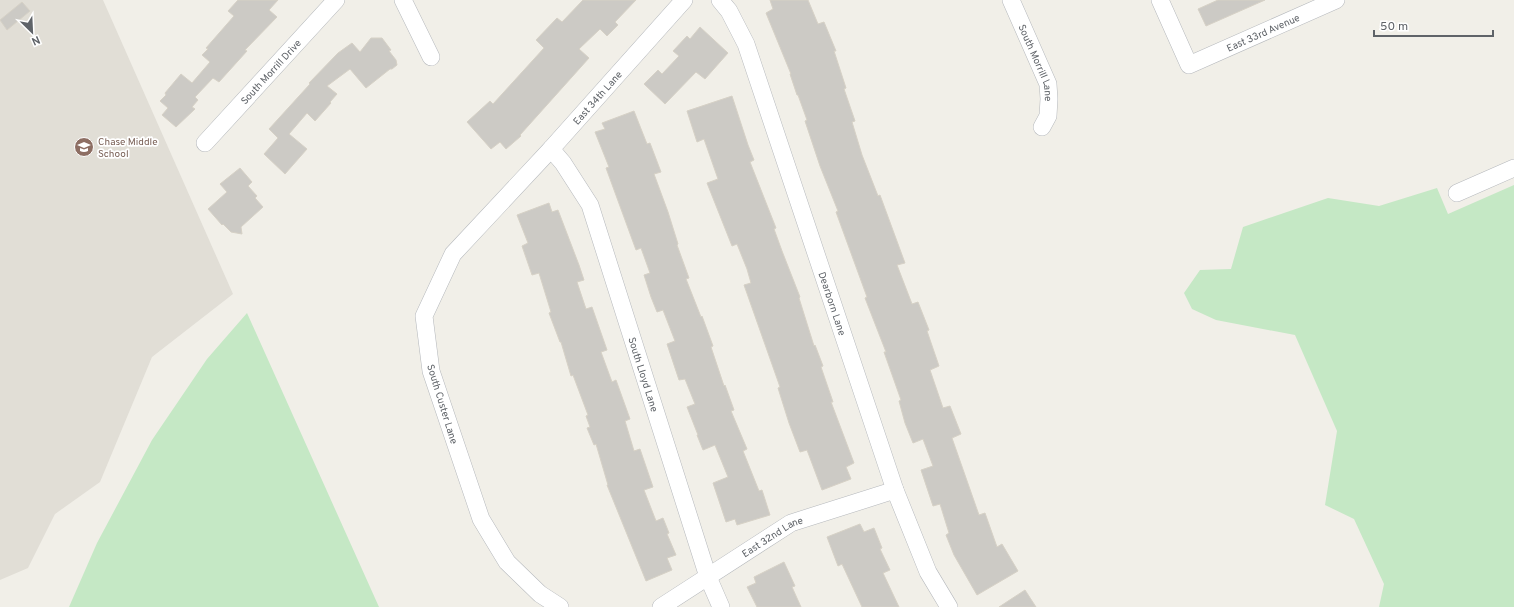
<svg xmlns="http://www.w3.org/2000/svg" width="1514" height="607" font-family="Overpass,sans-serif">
<rect width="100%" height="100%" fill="#f1efe8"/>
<path fill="#e1ded6" d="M 0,0 L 103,0 L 233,294 L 152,357 L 100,482 L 55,514 L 28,568 L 0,580 Z"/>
<path fill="#c5e8c5" d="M 1514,185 L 1514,607 L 1379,607 L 1384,584 L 1354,519 L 1325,505 L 1337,431 L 1295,335 L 1216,320 L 1192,309 L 1184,293 L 1200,270 L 1231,269 L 1243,227 L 1328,198 L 1379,206 L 1437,188 L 1448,214 Z
M 247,313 L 379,607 L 69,607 L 97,543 L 152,440 L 207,359 Z"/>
<path fill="#cccac5" stroke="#d6d1c6" d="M 238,0 L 278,0 L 269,10 L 277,17 L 245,50 L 247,51 L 219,82 L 213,78 L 195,97 L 198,100 L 192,107 L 195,109 L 176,127 L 162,115 L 168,108 L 160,101 L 166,95 L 165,93 L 181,74 L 192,83 L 210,62 L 202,55 L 208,49 L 206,48 L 234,16 L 228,11 Z
M 583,0 L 636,0 L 615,22 L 618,25 L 607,36 L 600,29 L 579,49 L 589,58 L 520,135 L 521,136 L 506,149 L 500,142 L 491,149 L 467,122 L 490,101 L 493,104 L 544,48 L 536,40 L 557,18 L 562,22 Z
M 770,0 L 808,0 L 818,24 L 824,22 L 836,51 L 834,51 L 846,88 L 844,89 L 855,121 L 852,122 L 862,155 L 878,196 L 880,195 L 905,263 L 897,265 L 912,304 L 918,302 L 929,330 L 927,331 L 939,366 L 930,370 L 943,408 L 950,406 L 961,434 L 952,438 L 979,515 L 985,513 L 997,547 L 1002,544 L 1018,571 L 977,595 L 954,555 L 946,535 L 949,533 L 940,504 L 933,506 L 921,470 L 933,466 L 923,439 L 913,443 L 905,423 L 899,401 L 901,400 L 884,352 L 886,352 L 865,298 L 867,297 L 836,212 L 838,211 L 820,166 L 805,121 L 807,120 L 798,95 L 797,95 L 790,74 L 791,74 L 766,13 L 773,9 Z
M 1218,0 L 1265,0 L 1206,26 L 1198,9 Z
M 22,2 L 30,11 L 7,30 L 0,20 Z
M 700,27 L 728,53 L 705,79 L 696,72 L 665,104 L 644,84 L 658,70 L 662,74 L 679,56 L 673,51 L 687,36 L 690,39 Z
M 371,38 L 382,38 L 391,50 L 389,51 L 396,60 L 397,65 L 392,69 L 390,69 L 366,88 L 350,69 L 327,86 L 337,94 L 330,102 L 331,103 L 315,121 L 307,113 L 289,134 L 307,149 L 285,174 L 264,154 L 278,138 L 269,129 L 310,84 L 309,83 L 338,53 L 352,43 L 360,52 Z
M 732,96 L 748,145 L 754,160 L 750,162 L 776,228 L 774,229 L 782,251 L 800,297 L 799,298 L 814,346 L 815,345 L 823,366 L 821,367 L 833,402 L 831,402 L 854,463 L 846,467 L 851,479 L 822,490 L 807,450 L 800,452 L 789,423 L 778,388 L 780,387 L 744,285 L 751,283 L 747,269 L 737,244 L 732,246 L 707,183 L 718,179 L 704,139 L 697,142 L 687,111 Z
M 634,111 L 647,144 L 650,143 L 661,172 L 654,174 L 668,212 L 678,244 L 677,245 L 689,278 L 686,279 L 701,317 L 702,316 L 713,346 L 711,347 L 724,386 L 725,385 L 734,410 L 731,411 L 747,449 L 743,451 L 759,491 L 762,490 L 770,515 L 737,525 L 735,519 L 726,522 L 713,483 L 728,477 L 715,445 L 703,450 L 697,435 L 698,435 L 687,407 L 695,404 L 685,379 L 679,380 L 667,344 L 675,341 L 663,310 L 657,312 L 651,297 L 644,275 L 650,273 L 641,248 L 636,250 L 606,168 L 609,167 L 595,132 L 605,129 L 602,123 Z
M 240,168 L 252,182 L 248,186 L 257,196 L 255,198 L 263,207 L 241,227 L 242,234 L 231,232 L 223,224 L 222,225 L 208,209 L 227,192 L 220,184 Z
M 549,203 L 552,212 L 558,210 L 579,265 L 584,280 L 577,282 L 586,309 L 592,307 L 607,350 L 601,352 L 612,382 L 616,380 L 630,419 L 625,421 L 634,451 L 640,449 L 653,487 L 644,490 L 656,521 L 663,518 L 669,533 L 667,534 L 676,555 L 667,558 L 672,570 L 646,581 L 607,485 L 608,485 L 596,444 L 594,445 L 587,428 L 590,427 L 586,416 L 588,415 L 573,375 L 571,376 L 561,342 L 560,342 L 549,313 L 551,312 L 539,273 L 532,275 L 522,246 L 528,243 L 517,215 Z
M 860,524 L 864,532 L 874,528 L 882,548 L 880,549 L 890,570 L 883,573 L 899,607 L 862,607 L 842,564 L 838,566 L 827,537 Z
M 784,562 L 795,586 L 792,587 L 801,607 L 757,607 L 747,587 L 756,583 L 754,577 Z
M 1025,590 L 1036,607 L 999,607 Z"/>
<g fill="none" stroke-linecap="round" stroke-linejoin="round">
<defs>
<g id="minor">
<path d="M 403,0 L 431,57"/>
<path id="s1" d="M 720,0 L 729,11 L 746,44 L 895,490 L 928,572 L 949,607"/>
<path id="s2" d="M 1011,0 L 1048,84 L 1049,99 L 1048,116 L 1042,127"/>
<path id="s3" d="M 1160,0 L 1189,65 L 1336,0"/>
<path id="s4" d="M 205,143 L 336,0"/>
<path id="s5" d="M 551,149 L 563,163 L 590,205 L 708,577 L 721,607"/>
<path d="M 1457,193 L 1514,168"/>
<path id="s6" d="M 560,607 L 540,594 L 507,562 L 481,519 L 431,371 L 424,316 L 453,254 L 551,149 L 684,0"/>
<path id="s7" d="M 661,607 L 791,523 L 895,490"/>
</g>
</defs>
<use href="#minor" stroke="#b5b8bc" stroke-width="18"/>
<use href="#minor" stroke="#fff" stroke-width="17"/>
</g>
<defs>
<symbol id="school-disc" viewBox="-11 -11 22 22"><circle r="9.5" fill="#8d6e63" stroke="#fff"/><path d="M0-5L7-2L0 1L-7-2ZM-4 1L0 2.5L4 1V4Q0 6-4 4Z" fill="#fff"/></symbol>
</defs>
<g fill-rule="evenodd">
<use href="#school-disc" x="73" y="136" width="22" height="22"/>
</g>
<g text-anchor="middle" stroke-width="3.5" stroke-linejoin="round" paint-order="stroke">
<g font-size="10" fill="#5f6368" stroke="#fff">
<text dy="4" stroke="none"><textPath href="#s3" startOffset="152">East 33rd Avenue</textPath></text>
<text dy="4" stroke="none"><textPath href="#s2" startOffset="68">South Morrill Lane</textPath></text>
<text dy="4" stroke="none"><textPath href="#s4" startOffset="97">South Morrill Drive</textPath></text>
<text dy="4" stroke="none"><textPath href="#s6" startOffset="613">East 34th Lane</textPath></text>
<text dy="4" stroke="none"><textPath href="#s1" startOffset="325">Dearborn Lane</textPath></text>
<text dy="4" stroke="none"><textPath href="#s5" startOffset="246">South Lloyd Lane</textPath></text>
<text transform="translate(443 404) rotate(73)" y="4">South Custer Lane</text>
<text dy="4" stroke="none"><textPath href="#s7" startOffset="132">East 32nd Lane</textPath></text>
</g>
<g font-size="10" fill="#785e54" stroke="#fff" text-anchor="start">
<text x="98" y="145">Chase Middle<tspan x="98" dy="12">School</tspan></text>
</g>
</g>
<g transform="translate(32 32) rotate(156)" stroke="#ffffff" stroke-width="3" paint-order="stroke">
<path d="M0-3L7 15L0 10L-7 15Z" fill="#5f6368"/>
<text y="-6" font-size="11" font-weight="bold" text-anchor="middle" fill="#5f6368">N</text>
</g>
<path d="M1374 30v6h119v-6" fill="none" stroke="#5f6368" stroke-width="2"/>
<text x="1380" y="30" font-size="12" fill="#5f6368" stroke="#ffffff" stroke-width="3" paint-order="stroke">50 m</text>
</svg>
